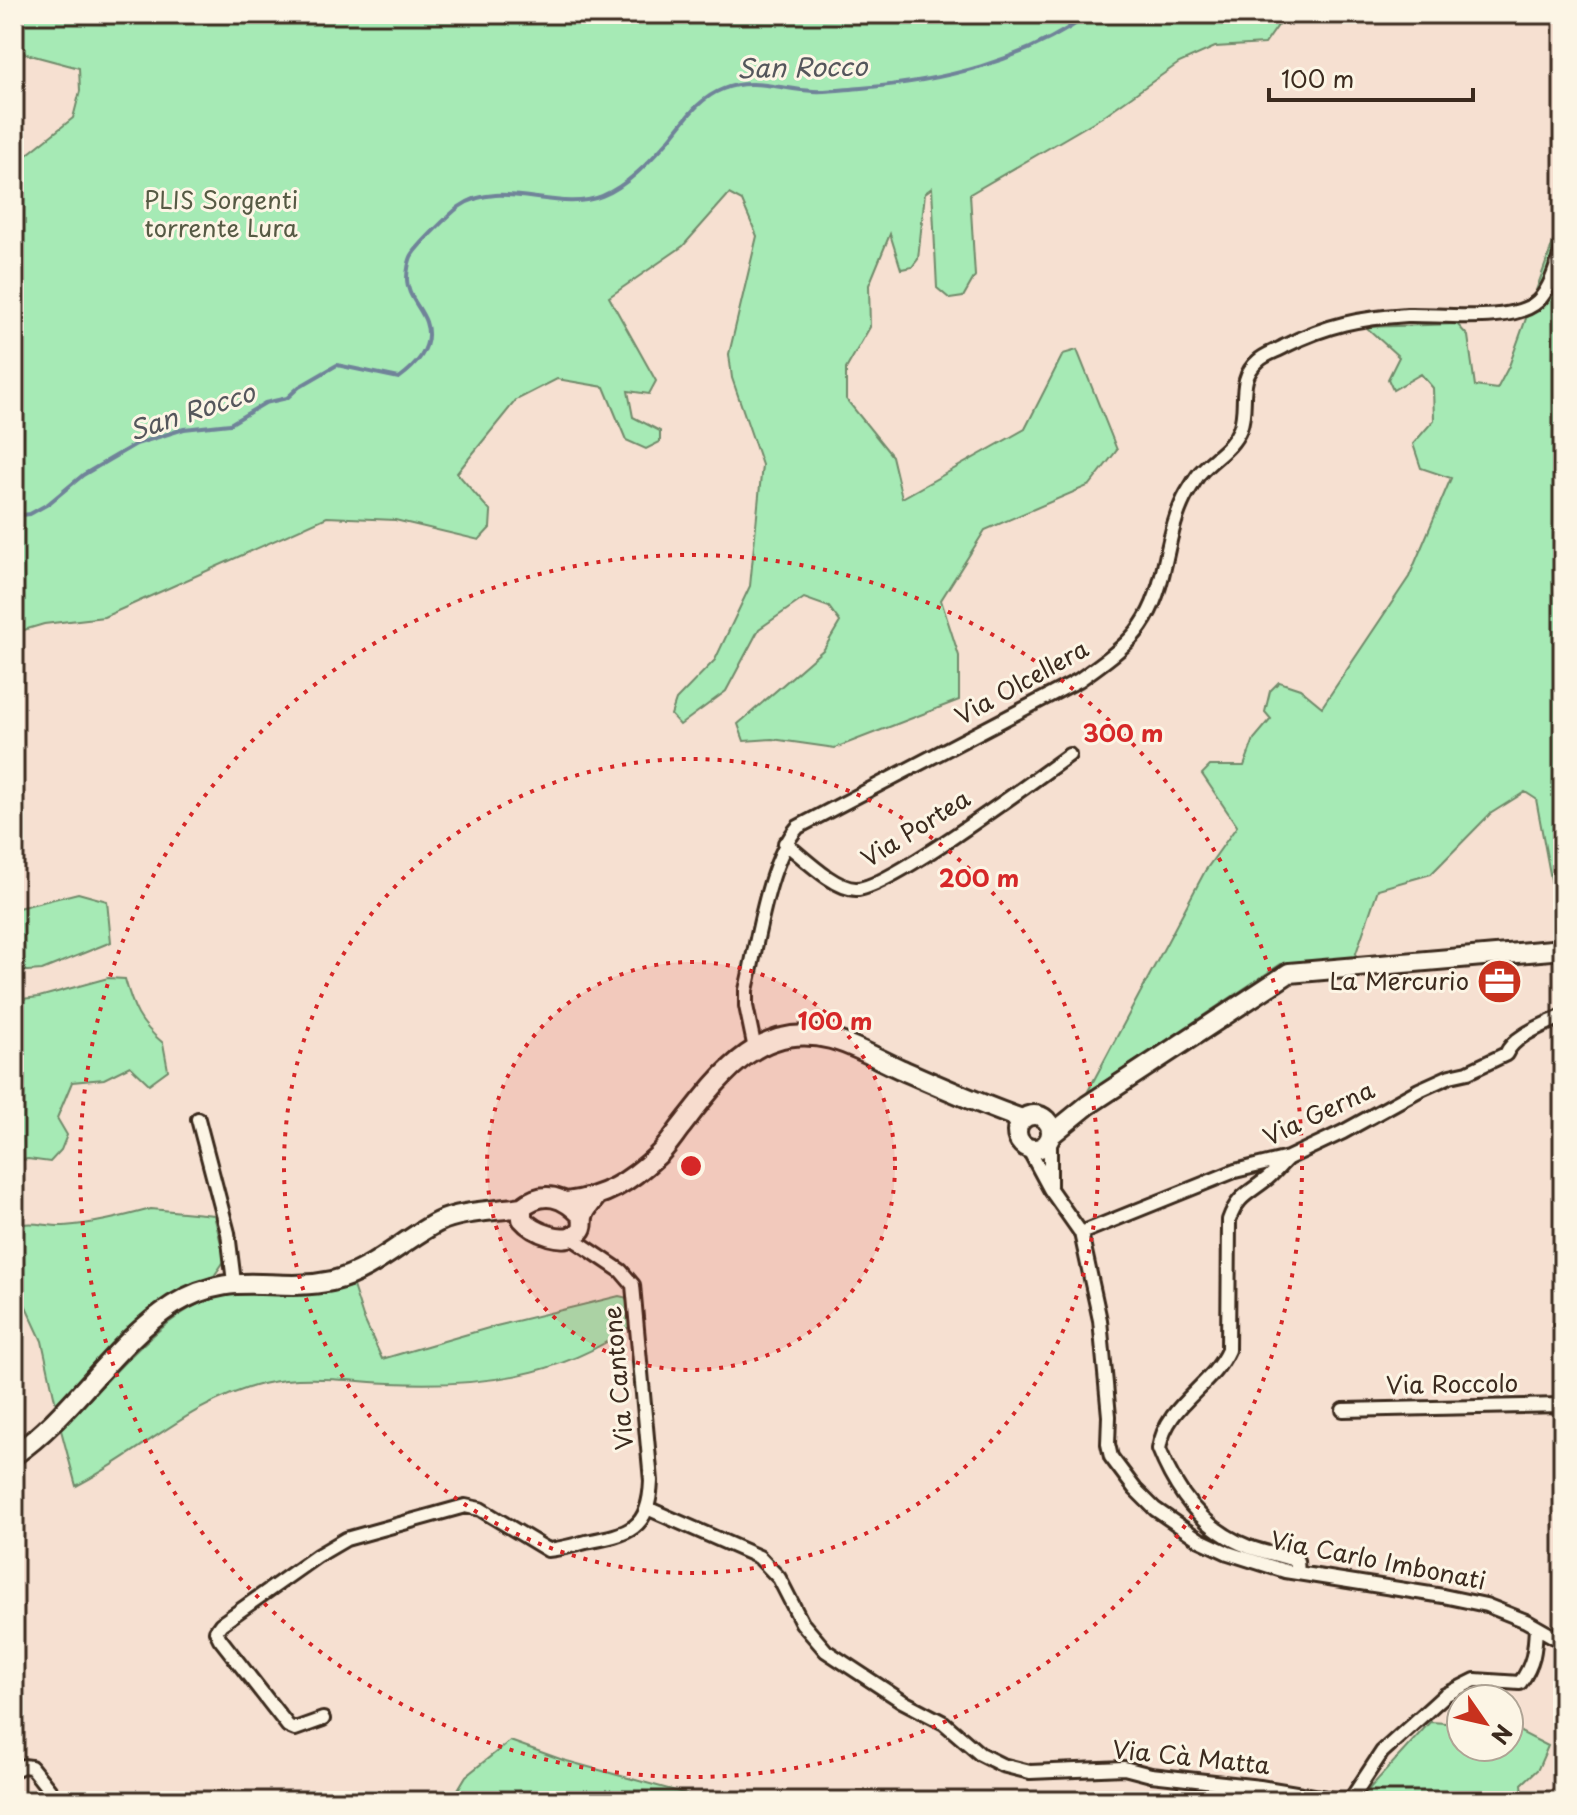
<svg xmlns="http://www.w3.org/2000/svg" width="1577" height="1815" font-family="'Playpen Sans',sans-serif">
<rect width="100%" height="100%" fill="#f6e0d1"/>
<filter id="ink" filterUnits="userSpaceOnUse"><feTurbulence type="fractalNoise" baseFrequency=".0125" numOctaves="2"/><feDisplacementMap in="SourceGraphic" scale="16" xChannelSelector="R" yChannelSelector="G"/><feConvolveMatrix kernelMatrix="1 2 1 2 8 2 1 2 1" color-interpolation-filters="sRGB"/></filter>
<g filter="url(#ink)">
<path fill="#a6eab5" stroke="#708a6a" stroke-width="2" d="M 14,14 L 1281,14 L 1279,24 L 1265,44 L 1215,47 L 1179,63 L 1102,117 L 970,194 L 975,276 L 963,297 L 950,299 L 937,288 L 932,188 L 925,193 L 918,259 L 912,267 L 901,269 L 890,234 L 869,285 L 870,327 L 846,369 L 846,399 L 892,456 L 902,498 L 1025,429 L 1063,354 L 1077,350 L 1117,450 L 1090,485 L 985,530 L 941,600 L 959,656 L 959,700 L 835,748 L 772,739 L 744,741 L 738,724 L 824,649 L 840,622 L 829,607 L 804,598 L 759,629 L 726,691 L 680,725 L 671,715 L 676,700 L 715,660 L 750,586 L 762,465 L 732,378 L 729,354 L 757,236 L 742,201 L 729,194 L 683,246 L 609,297 L 656,381 L 649,394 L 628,391 L 633,417 L 660,431 L 660,442 L 646,449 L 626,440 L 604,387 L 557,379 L 516,400 L 457,473 L 491,512 L 490,528 L 479,540 L 395,520 L 327,517 L 104,617 L 44,624 L 14,633 L 14,165 L 73,118 L 80,91 L 79,68 L 23,53 L 14,45 Z
M 1563,215 L 1563,888 L 1553,890 L 1536,799 L 1525,792 L 1490,814 L 1431,874 L 1378,889 L 1354,959 L 1281,964 L 1087,1093 L 1205,871 L 1237,826 L 1202,774 L 1210,766 L 1244,766 L 1254,739 L 1271,719 L 1265,712 L 1270,691 L 1279,682 L 1300,689 L 1322,707 L 1409,577 L 1451,478 L 1421,468 L 1413,444 L 1434,420 L 1433,388 L 1421,374 L 1393,390 L 1388,379 L 1399,357 L 1366,327 L 1457,324 L 1468,336 L 1475,386 L 1497,389 L 1509,366 Z
M 78,893 L 107,901 L 111,942 L 42,970 L 14,972 L 14,909 Z
M 108,978 L 125,979 C 133,1008 139,1023 163,1043 L 168,1070 L 149,1084 L 130,1066 L 104,1079 L 72,1082 L 57,1118 L 67,1135 L 61,1150 L 50,1162 L 28,1159 L 14,1161 L 14,1000 L 39,997 Z
M 151,1209 L 214,1215 L 225,1260 L 214,1276 L 176,1292 L 149,1312 L 56,1405 L 42,1341 L 24,1302 L 14,1288 L 14,1227 C 30,1219 46,1227 64,1226 C 94,1224 121,1217 151,1209 Z
M 353,1286 L 363,1317 L 382,1359 L 492,1327 L 619,1296 L 628,1298 L 629,1327 C 561,1378 474,1387 390,1383 C 348,1381 304,1374 262,1384 C 189,1402 140,1454 76,1486 L 61,1430 C 101,1389 163,1310 219,1296 C 240,1290 264,1294 286,1295 C 309,1296 330,1293 353,1286 Z
M 1430,1722 L 1461,1724 L 1461,1747 L 1509,1747 L 1509,1726 L 1548,1746 L 1538,1769 L 1522,1784 L 1524,1801 L 1358,1801 Z
M 510,1741 L 563,1760 L 712,1801 L 451,1801 L 466,1776 Z"/>
<g fill="none" stroke-linecap="round" stroke-linejoin="round">
<path stroke="#6f8399" stroke-width="4" d="M 14,516 L 30,514 L 48,504 L 83,475 L 136,444 L 184,429 L 230,424 L 265,403 L 287,398 L 299,387 L 337,365 L 399,378 C 417,365 434,346 426,322 C 421,307 406,295 407,278 C 407,272 409,260 412,255 C 418,245 450,214 459,207 C 499,177 558,214 602,196 C 627,186 649,162 667,142 C 684,122 697,99 723,89 C 751,77 784,90 813,91 C 829,92 846,89 861,88 C 942,81 1023,62 1090,14"/>
<defs>
<path id="street" d="M 785,843 C 803,857 834,889 856,889 C 886,890 1036,779 1069,755
M 755,1049 L 746,1006 L 746,990 C 757,945 768,860 798,827 L 1079,680 C 1131,643 1151,628 1165,563 C 1170,540 1175,514 1187,493 C 1191,487 1195,479 1200,473 C 1214,457 1232,449 1240,429 C 1249,405 1236,380 1258,361 C 1265,354 1277,351 1285,346 C 1326,325 1361,318 1407,315 C 1440,314 1514,324 1538,301 C 1552,287 1557,264 1563,246
M 198,1119 L 228,1233 L 234,1282
M 1050,1139 L 1050,1186
M 1028,1148 L 1050,1189 L 1081,1233 L 1100,1320 L 1109,1416 L 1108,1444 L 1111,1457 L 1135,1489 L 1155,1509 L 1200,1540 L 1228,1553 L 1285,1571 L 1443,1596 L 1486,1605 L 1526,1621 L 1563,1642
M 1288,1158 C 1280,1165 1273,1175 1264,1181 C 1247,1194 1237,1197 1229,1220 L 1228,1350 C 1211,1388 1166,1404 1159,1449 C 1176,1492 1204,1530 1249,1547 C 1265,1553 1281,1555 1297,1561 L 1298,1573
M 1081,1233 L 1235,1171 L 1288,1158 L 1343,1132 L 1419,1090 L 1450,1076 L 1468,1072 L 1506,1054 C 1514,1035 1545,1025 1563,1016
M 1343,1410 L 1563,1405
M 647,1508 L 759,1557 L 779,1578 L 802,1623 L 826,1651 L 902,1701 L 944,1723 L 980,1754 L 1002,1765 L 1030,1772 L 1124,1768 L 1151,1775 L 1260,1787 L 1338,1800 L 1351,1799 L 1382,1752 L 1445,1695 L 1475,1680 L 1520,1683 C 1534,1664 1535,1650 1536,1627
M 323,1719 L 295,1729 L 288,1726 L 220,1639 L 216,1631 L 221,1624 L 317,1556 L 346,1539 L 465,1506 L 480,1509 L 548,1550 C 561,1549 574,1545 586,1542 C 629,1534 649,1530 651,1481 L 633,1285 L 621,1271 L 569,1236
M 14,1770 L 23,1766 L 31,1767 L 58,1801"/>
<path id="secondary" d="M1017 1132a17 17 0 1 1 34 0a17 17 0 1 1-34 0Z
M 1051,1135 L 1088,1105 L 1289,973 L 1563,949
M 567,1202 C 605,1197 629,1182 657,1156 C 666,1148 673,1137 680,1128 C 719,1078 758,1020 831,1039 C 854,1045 876,1058 898,1068 C 939,1086 979,1104 1022,1119
M 582,1216 C 564,1197 544,1189 522,1207 L 522,1219 C 533,1232 565,1246 580,1231 C 585,1226 581,1220 584,1214 C 586,1209 591,1203 595,1198
M 14,1455 C 74,1414 112,1344 173,1305 C 234,1267 272,1294 332,1281 C 371,1272 403,1240 438,1222 C 460,1211 497,1211 522,1207"/>
</defs>
<use href="#street" stroke="#3b2a1e" stroke-width="18"/>
<use href="#secondary" stroke="#3b2a1e" stroke-width="24"/>
<use href="#street" stroke="#fcf5e5" stroke-width="12"/>
<use href="#secondary" stroke="#fcf5e5" stroke-width="18"/>
</g>
</g>
<circle cx="691" cy="1166" r="204" fill="#d62828" fill-opacity=".12"/>
<g fill="none" stroke="#d62828" stroke-width="4" stroke-dasharray="4 8">
<circle cx="691" cy="1166" r="204"/>
<circle cx="691" cy="1166" r="407"/>
<circle cx="691" cy="1166" r="611"/>
</g>
<defs>
<symbol id="office-disc" viewBox="-11 -11 22 22"><circle r="9.5" fill="#c8321e" stroke="#fcf5e5"/><path d="M-6-3h4V-5.5h4V-3h4V5H-6ZM-1-4.5V-3h2v-1.5ZM-6 0V1H6V0Z" fill="#fff"/></symbol>
</defs>
<g fill-rule="evenodd">
<use href="#office-disc" x="1474" y="956" width="51" height="51"/>
</g>
<g text-anchor="middle" stroke-width="6" stroke-linejoin="round" paint-order="stroke">
<g font-size="24" fill="#565a44" stroke="#fcf5e5">
<text x="221" y="209">PLIS Sorgenti<tspan x="221" dy="28">torrente Lura</tspan></text>
</g>
<g font-size="24" fill="#3b2a1e" stroke="#fcf5e5">
<text transform="translate(1022 683) rotate(-29)" y="8">Via Olcellera</text>
<text transform="translate(916 829) rotate(-32)" y="8">Via Portea</text>
<text transform="translate(1319 1114) rotate(-25)" y="8">Via Gerna</text>
<text transform="translate(619 1378) rotate(-95)" y="8">Via Cantone</text>
<text transform="translate(1452 1385) rotate(-1)" y="8">Via Roccolo</text>
<text transform="translate(1378 1561) rotate(11)" y="8">Via Carlo Imbonati</text>
<text transform="translate(1191 1758) rotate(6)" y="8">Via Cà Matta</text>
</g>
<g font-size="24" fill="#3b2a1e" stroke="#fcf5e5" text-anchor="end">
<text x="1469" y="990">La Mercurio</text>
</g>
<g font-size="26" font-style="italic" fill="#55575c" stroke="#fcf5e5">
<text transform="translate(802 68) rotate(-1)" y="9">San Rocco</text>
<text transform="translate(192 412) rotate(-18)" y="9">San Rocco</text>
</g>
</g>
<circle cx="691" cy="1166" r="12" fill="#d62828" stroke="#fcf5e5" stroke-width="4"/>
<g font-size="24" text-anchor="middle" font-weight="bold" fill="#d62828" stroke="#fcf5e5" stroke-width="6" stroke-linejoin="round" paint-order="stroke">
<text x="1123" y="742">300 m</text>
<text x="979" y="887">200 m</text>
<text x="835" y="1030">100 m</text>
</g>
<rect width="1577" height="1815" fill="none" stroke="#fcf5e5" stroke-width="48"/>
<rect x="24" y="24" width="1529" height="1767" fill="none" stroke="#3b2a1e" stroke-width="3" filter="url(#ink)"/>
<g transform="translate(1485 1723) rotate(124)"><circle r="38" fill="#fcf5e5" stroke="#afa495" stroke-width="2"/>
<path d="M0-6L14 30L0 20L-14 30Z" fill="#c8321e"/>
<text y="-12" font-size="22" font-weight="bold" text-anchor="middle" fill="#3b2a1e">N</text>
</g>
<path d="M1269 88v12h204v-12" fill="none" stroke="#3b2a1e" stroke-width="4"/>
<text x="1281" y="88" font-size="24" fill="#3b2a1e" stroke="#fcf5e5" stroke-width="6" paint-order="stroke">100 m</text>
</svg>
